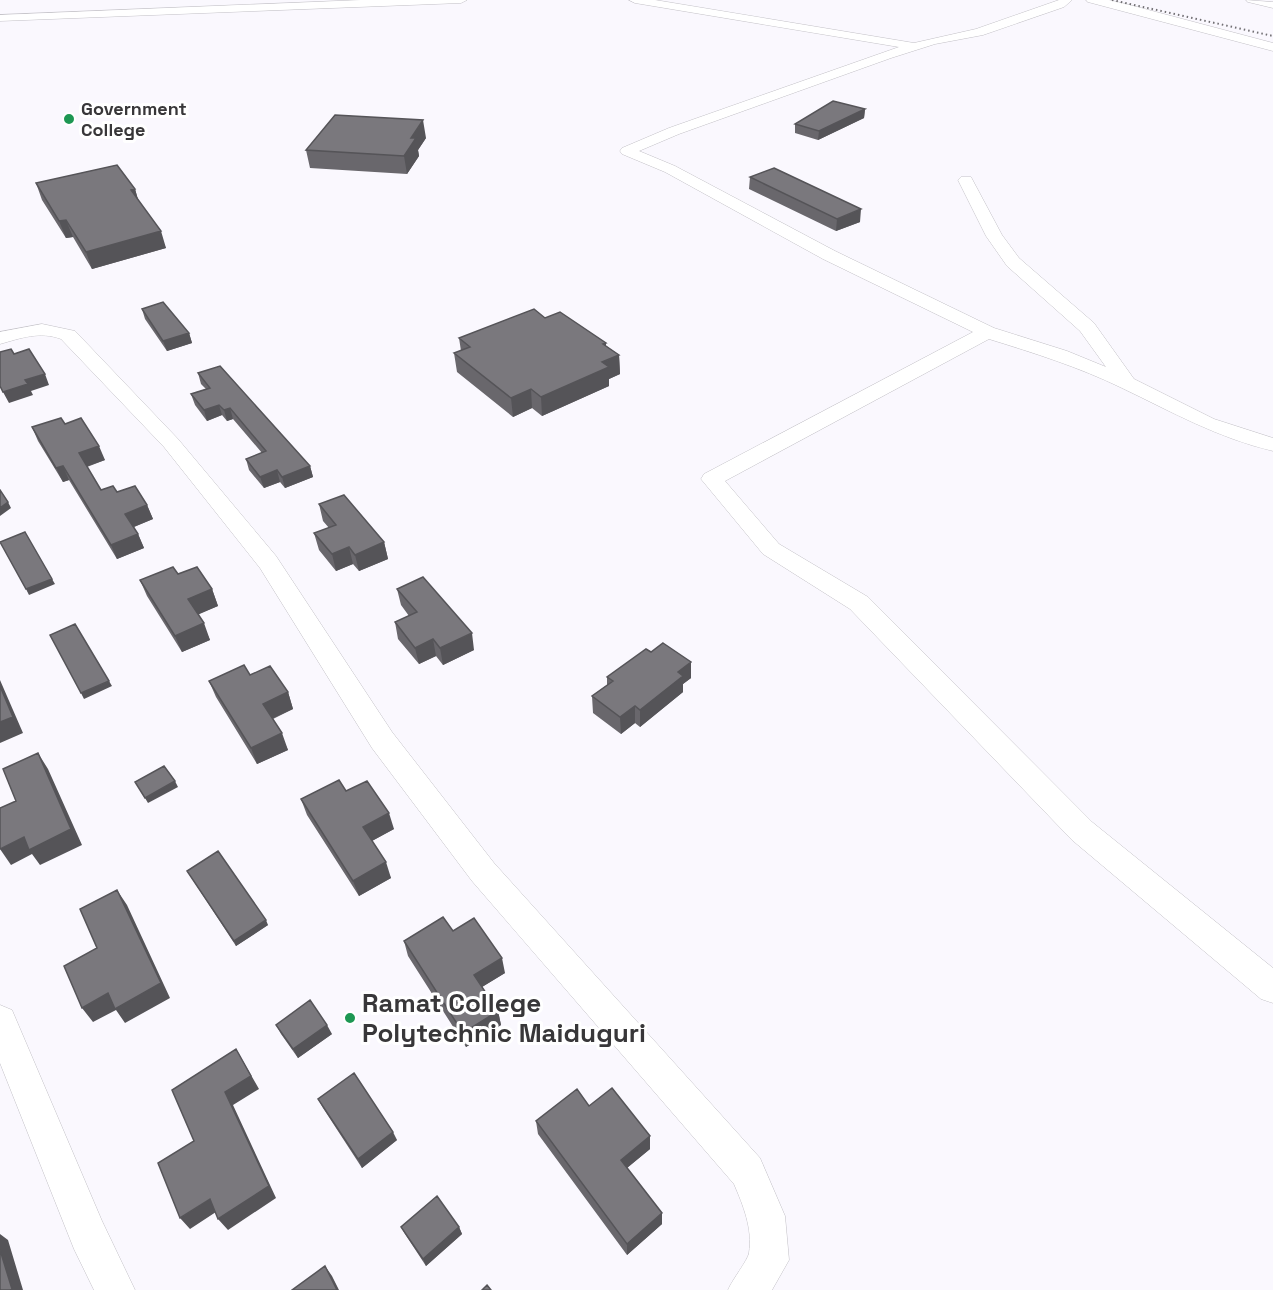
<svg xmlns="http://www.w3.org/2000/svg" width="1273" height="1290" font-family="'Space Grotesk',sans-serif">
<rect width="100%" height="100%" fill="#faf8fe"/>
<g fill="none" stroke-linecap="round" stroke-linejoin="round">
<defs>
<path id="minor" d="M 361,0 L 467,0 L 461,3 L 0,21 L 0,15 Z
M 629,0 L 655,0 L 914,43 L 976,29 L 1059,0 L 1072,0 L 1064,7 L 983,35 L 935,44 L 891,58 L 679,134 L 639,151 L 675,166 L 835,251 L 994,328 L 1067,351 L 1106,367 L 1080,331 L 1007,266 L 986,236 L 958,180 L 961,177 L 971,177 L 1002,235 L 1019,258 L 1094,323 L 1134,379 L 1214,419 L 1273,438 L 1273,451 C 1218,438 1172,412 1122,388 C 1079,367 1034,353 989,339 L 725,481 L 779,544 L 868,597 L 1092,822 L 1273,968 L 1273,1003 L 1261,999 L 1072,840 L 850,609 L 763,554 L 701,479 L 704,474 L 973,332 L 823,259 L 665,172 L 622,154 L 620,151 L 622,148 L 669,128 L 899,47 L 635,3 Z
M 1086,0 L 1109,0 L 1126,4 L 1273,43 L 1273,51 L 1088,2 Z
M 1246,0 L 1273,2 L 1273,8 L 1248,2 Z
M 42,324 L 75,331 L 178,439 L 276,556 L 392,732 L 494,863 L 760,1158 L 785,1216 L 789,1260 L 772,1290 L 728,1290 C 732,1280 748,1260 749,1253 C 753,1229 743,1205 734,1184 L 472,881 L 372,748 L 260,568 L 164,447 L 61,339 C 40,331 21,338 0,344 L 0,332 Z
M 0,1005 L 12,1010 L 102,1221 L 135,1290 L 94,1290 L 74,1249 L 0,1063 Z"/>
</defs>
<use href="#minor" stroke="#c2c0c6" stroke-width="1"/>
<use href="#minor" fill="#fff" fill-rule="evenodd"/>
<path stroke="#716f73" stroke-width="2" stroke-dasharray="1.5 3" stroke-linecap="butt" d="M 1112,0 L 1273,36"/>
</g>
<path fill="#69676c" d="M 865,109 L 864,118 L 818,140 L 795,133 L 795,124 Z
M 426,138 L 418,150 L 419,156 L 407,174 L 310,168 L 306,150 Z
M 750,177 L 860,222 L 836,231 L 749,189 Z
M 36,183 L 135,189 L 138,200 L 166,248 L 92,269 L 73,237 L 66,238 L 42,200 Z
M 142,309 L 189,333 L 192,343 L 167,351 L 145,319 Z
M 545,318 L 606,343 L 606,346 L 619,355 L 620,374 L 609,379 L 609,386 L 542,416 L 532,408 L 513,417 L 457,372 L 454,353 L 461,351 L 459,338 Z
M 198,373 L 310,466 L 313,477 L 285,488 L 280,482 L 264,488 L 249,470 L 246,459 L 262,453 L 233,419 L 227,421 L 222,415 L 207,421 L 195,405 L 191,394 L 206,389 L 201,384 Z
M 65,424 L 105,460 L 87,467 L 101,490 L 117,492 L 147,505 L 153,519 L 134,527 L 138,534 L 144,548 L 117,559 L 69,480 L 63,482 L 38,441 L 32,427 Z
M 319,504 L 384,542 L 388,559 L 359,571 L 353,564 L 336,571 L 319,550 L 314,533 L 329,528 L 323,521 Z
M 178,574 L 212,589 L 218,606 L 198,614 L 210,640 L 182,652 L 147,596 L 140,580 Z
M 397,589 L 474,650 L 443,665 L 436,656 L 419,664 L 398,639 L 395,622 L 409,616 L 401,605 Z
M 651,652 L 691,662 L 691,678 L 683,684 L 683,692 L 640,727 L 635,723 L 621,734 L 593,713 L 592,696 L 607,685 L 607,677 Z
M 250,675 L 288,692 L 293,709 L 273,719 L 288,750 L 257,764 L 216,697 L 209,681 Z
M 346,791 L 394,829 L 372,841 L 391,878 L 359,896 L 307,815 L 301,799 Z
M 187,871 L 268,925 L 236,946 Z
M 404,941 L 505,973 L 482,987 L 498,1011 L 501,1025 L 466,1047 L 408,956 Z
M 276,1025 L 332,1034 L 298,1058 L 281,1034 Z
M 318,1099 L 397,1140 L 362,1168 L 323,1108 Z
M 589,1106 L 650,1136 L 650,1149 L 627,1168 L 662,1213 L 662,1224 L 627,1255 L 538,1134 L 536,1121 Z
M 401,1227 L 459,1227 L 462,1234 L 426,1266 L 405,1234 Z"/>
<path fill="#555458" d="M 865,109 L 864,118 L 818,140 L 819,131 Z
M 423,120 L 426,138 L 418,150 L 419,156 L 407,174 L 404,156 L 411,138 Z
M 135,189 L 140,206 L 131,190 Z
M 861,209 L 860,222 L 836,231 L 837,219 Z
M 66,220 L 73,237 L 66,238 L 59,221 Z
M 161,231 L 166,248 L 92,269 L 86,252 Z
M 189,333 L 192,343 L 167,351 L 163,341 Z
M 606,343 L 606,361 L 619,355 L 620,374 L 609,379 L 609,386 L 542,416 L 541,397 Z
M 45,374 L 49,385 L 31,391 L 33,395 L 9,403 L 3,392 L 25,380 Z
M 531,389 L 532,408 L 513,417 L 511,398 Z
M 219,405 L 222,415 L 207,421 L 204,410 Z
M 230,408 L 233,419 L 227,421 L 224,410 Z
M 99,446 L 105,460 L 85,467 L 79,453 Z
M 63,466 L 69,480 L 63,482 L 56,468 Z
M 310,466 L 313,477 L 285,488 L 282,477 Z
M 277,470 L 280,482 L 264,488 L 260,477 Z
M 8,502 L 11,508 L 0,516 L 0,508 Z
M 147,505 L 153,519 L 131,528 L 125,514 Z
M 138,534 L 144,548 L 117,559 L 111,545 Z
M 384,542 L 388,559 L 359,571 L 355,555 Z
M 349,547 L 353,564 L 336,571 L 332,554 Z
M 52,579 L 55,584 L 29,595 L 26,589 Z
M 212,589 L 218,606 L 195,616 L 188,599 Z
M 204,623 L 210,640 L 182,652 L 175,636 Z
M 472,633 L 474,650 L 443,665 L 440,648 Z
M 433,639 L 436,656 L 419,664 L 415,648 Z
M 691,662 L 691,678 L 683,684 L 683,692 L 640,727 L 640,710 L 678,672 Z
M 0,680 L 23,733 L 0,743 Z
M 109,681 L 112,686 L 84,699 L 81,693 Z
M 288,692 L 293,709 L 269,720 L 263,704 Z
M 635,706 L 635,723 L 621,734 L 620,717 Z
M 282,733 L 288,750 L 257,764 L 251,748 Z
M 38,753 L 48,769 L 82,845 L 40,865 L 32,854 L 11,865 L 0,849 L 24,837 Z
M 175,781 L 178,787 L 148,803 L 145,798 Z
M 389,813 L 394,829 L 368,843 L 363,827 Z
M 386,862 L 391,878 L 359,896 L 353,881 Z
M 117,890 L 127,905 L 170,998 L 125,1023 L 116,1010 L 93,1022 L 82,1008 L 108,993 Z
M 266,920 L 268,925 L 236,946 L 234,941 Z
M 502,958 L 505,973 L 477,990 L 474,975 Z
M 498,1011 L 501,1025 L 466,1047 L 463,1033 Z
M 327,1025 L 332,1034 L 298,1058 L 293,1049 Z
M 236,1049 L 259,1089 L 233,1105 L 276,1198 L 228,1230 L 218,1219 L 225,1092 Z
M 393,1132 L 397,1140 L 362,1168 L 358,1159 Z
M 650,1136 L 650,1149 L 622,1172 L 621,1160 Z
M 210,1199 L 219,1210 L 190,1229 L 180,1218 Z
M 662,1213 L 662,1224 L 627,1255 L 627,1244 Z
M 459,1227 L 462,1234 L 426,1266 L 423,1259 Z
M 0,1234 L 8,1240 L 23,1290 L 10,1290 L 0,1250 Z
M 325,1266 L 332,1276 L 339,1290 L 337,1290 Z"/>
<path fill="#7a787d" stroke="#555458" stroke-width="1.5" d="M 833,101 L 865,109 L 819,131 L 795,124 Z
M 335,115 L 423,120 L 411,138 L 416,138 L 404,156 L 306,150 Z
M 117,165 L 135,189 L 131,190 L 161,231 L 86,252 L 66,220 L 59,221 L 36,183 Z
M 774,168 L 861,209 L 837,219 L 750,177 Z
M 163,302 L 189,333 L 163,341 L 142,309 Z
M 534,309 L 545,318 L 560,312 L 606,343 L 603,344 L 619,355 L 602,362 L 609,367 L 541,397 L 531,389 L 511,398 L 454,353 L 470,347 L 459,338 Z
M 11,349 L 14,354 L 29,349 L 45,374 L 25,380 L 28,384 L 3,392 L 0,386 L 0,352 Z
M 220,366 L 310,466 L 282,477 L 277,470 L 260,477 L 246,459 L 266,451 L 230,408 L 224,410 L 219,405 L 204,410 L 191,394 L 210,388 L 198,373 Z
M 61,418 L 65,424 L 81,418 L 99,446 L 79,453 L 101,490 L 113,486 L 117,492 L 135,486 L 147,505 L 125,514 L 138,534 L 111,545 L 63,466 L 56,468 L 32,427 Z
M 0,490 L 8,502 L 0,508 Z
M 344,495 L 384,542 L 355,555 L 349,547 L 332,554 L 314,533 L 336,525 L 319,504 Z
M 25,532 L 52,579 L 26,589 L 0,542 Z
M 173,567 L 178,574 L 197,567 L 212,589 L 188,599 L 204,623 L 175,636 L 140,580 Z
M 423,577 L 472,633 L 440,648 L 433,639 L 415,648 L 395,622 L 417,612 L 397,589 Z
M 75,624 L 109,681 L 81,693 L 50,635 Z
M 663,643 L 691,662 L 678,672 L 683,676 L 640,710 L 635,706 L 620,717 L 592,696 L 613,681 L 607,677 L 646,649 L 651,652 Z
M 244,665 L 250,675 L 270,666 L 288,692 L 263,704 L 282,733 L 251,748 L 209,681 Z
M 0,686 L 13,717 L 0,722 Z
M 38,753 L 71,829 L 29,850 L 24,837 L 0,849 L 0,808 L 16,801 L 3,769 Z
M 164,766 L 175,781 L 145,798 L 135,782 Z
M 339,780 L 346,791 L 367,781 L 389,813 L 363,827 L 386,862 L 353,881 L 301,799 Z
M 218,851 L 266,920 L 234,941 L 187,871 Z
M 117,890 L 161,983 L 115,1009 L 108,993 L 82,1008 L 64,966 L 97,948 L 80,909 Z
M 443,917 L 453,931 L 474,918 L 502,958 L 474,975 L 498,1011 L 463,1033 L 404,941 Z
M 310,1000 L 327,1025 L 293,1049 L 276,1025 Z
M 236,1049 L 251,1076 L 225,1092 L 269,1186 L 218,1219 L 210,1199 L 180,1218 L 158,1163 L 194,1141 L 172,1090 Z
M 354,1073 L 393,1132 L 358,1159 L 318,1099 Z
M 612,1088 L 650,1136 L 621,1160 L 662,1213 L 627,1244 L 536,1121 L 577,1089 L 589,1106 Z
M 437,1196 L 459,1227 L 423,1259 L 401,1227 Z
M 0,1250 L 12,1289 L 10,1290 L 0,1290 Z
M 325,1266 L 337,1290 L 292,1290 Z
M 487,1285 L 491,1290 L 482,1290 Z"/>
<g fill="#1d9753" stroke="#fff" stroke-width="2">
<circle cx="69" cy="119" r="6"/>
<circle cx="350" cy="1018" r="6"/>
</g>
<g text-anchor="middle" stroke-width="6" stroke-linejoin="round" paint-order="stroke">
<g font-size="18" font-weight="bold" fill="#383739" stroke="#fff" text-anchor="start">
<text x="81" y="115">Government<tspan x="81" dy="21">College</tspan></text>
</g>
<g font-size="26" font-weight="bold" fill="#383739" stroke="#fff" text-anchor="start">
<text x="362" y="1012">Ramat College<tspan x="362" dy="30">Polytechnic Maiduguri</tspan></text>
</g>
</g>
</svg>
